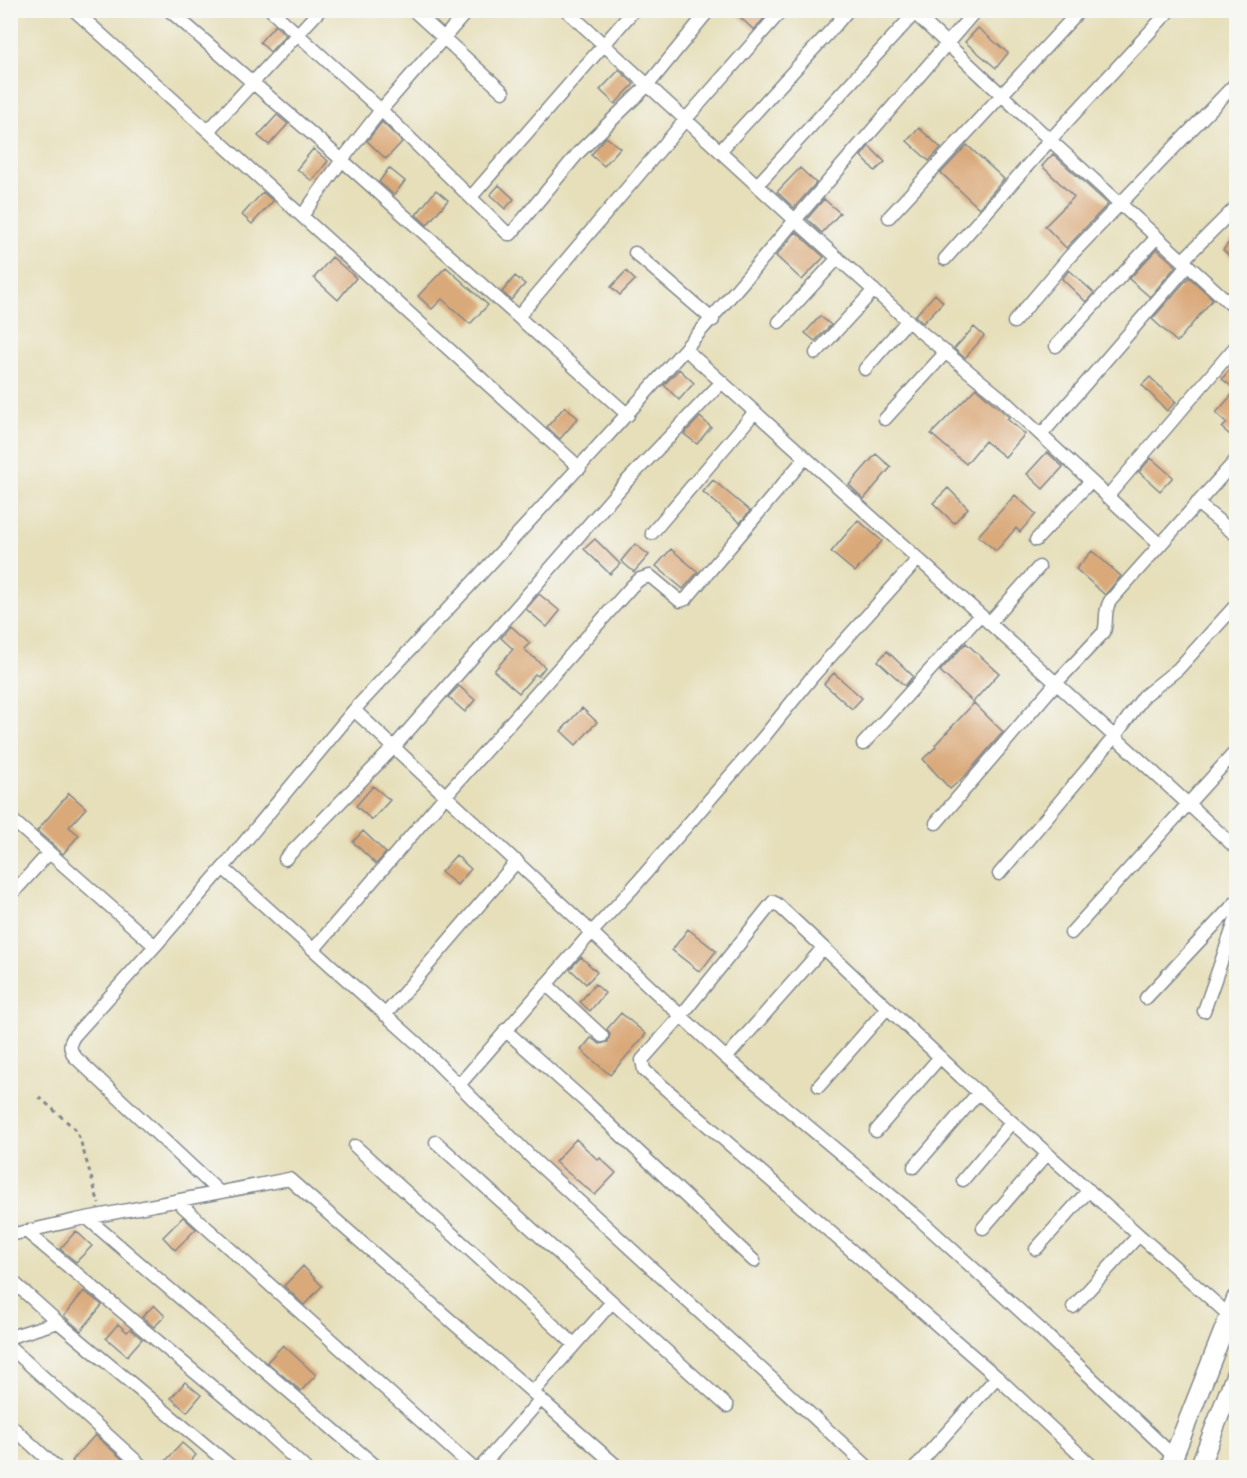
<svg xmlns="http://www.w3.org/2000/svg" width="1247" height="1478" font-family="'Indie Flower',sans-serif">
<rect width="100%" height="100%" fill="#f6f6f2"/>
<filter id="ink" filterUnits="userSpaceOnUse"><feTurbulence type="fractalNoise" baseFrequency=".0167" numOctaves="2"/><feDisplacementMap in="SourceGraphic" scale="12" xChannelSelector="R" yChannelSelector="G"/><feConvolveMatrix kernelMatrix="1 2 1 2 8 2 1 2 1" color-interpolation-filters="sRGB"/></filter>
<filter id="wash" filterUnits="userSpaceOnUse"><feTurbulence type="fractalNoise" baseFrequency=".008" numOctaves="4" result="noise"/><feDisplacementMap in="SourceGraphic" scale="24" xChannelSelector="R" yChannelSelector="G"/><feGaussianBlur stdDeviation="1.35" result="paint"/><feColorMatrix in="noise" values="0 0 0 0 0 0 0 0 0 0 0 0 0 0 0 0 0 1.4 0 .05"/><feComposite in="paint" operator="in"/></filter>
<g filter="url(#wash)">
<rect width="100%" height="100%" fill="#e6dfba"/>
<g id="blocks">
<path fill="#daa979" d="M 732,10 L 762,10 L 767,15 L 754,30 Z
M 275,25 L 286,35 L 270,52 L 260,42 Z
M 978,28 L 1008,53 L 996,68 L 965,42 Z
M 619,70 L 634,84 L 615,104 L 600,90 Z
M 277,115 L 288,124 L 269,145 L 258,136 Z
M 382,122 L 402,142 L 386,159 L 367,141 Z
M 919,128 L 941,148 L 929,161 L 907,141 Z
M 606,137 L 620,148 L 604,166 L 591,155 Z
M 967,145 L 1004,179 L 979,208 L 941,173 Z
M 869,146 L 885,162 L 875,171 L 861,156 Z
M 313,149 L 328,161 L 312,181 L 297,169 Z
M 1053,154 L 1108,204 L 1066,248 L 1045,226 L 1074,197 L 1042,166 Z
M 389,168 L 405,181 L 394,195 L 379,182 Z
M 800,168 L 816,183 L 794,208 L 777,192 Z
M 499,185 L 514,199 L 505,209 L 490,195 Z
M 436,190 L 448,200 L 427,225 L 416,215 Z
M 263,192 L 273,201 L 252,224 L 242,215 Z
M 824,199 L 840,213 L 822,233 L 807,219 Z
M 796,232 L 824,257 L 802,280 L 776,256 Z
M 1236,234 L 1236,262 L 1223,250 Z
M 1157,249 L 1176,266 L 1150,297 L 1129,279 Z
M 332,257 L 356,278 L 338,300 L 314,278 Z
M 446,267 L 488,305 L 470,324 L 442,299 L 432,309 L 418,296 Z
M 1069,270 L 1094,293 L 1086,302 L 1062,279 Z
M 626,271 L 635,280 L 620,295 L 611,287 Z
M 515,276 L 525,284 L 511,300 L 502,292 Z
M 1189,277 L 1213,299 L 1177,342 L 1152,319 Z
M 935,294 L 943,302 L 923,323 L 915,316 Z
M 820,316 L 831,325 L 815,341 L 805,333 Z
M 974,327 L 984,336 L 965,358 L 954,349 Z
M 1236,362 L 1236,440 L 1222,428 L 1227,423 L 1216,413 L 1236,390 L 1222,379 Z
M 679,369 L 694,383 L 679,400 L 664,385 Z
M 1150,377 L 1176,402 L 1167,411 L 1142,385 Z
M 976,388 L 1009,417 L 1007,419 L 1025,434 L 1005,457 L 985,441 L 966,464 L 931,434 Z
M 565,406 L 578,418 L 560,439 L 547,427 Z
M 700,417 L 711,427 L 697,444 L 684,434 Z
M 1047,452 L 1063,467 L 1043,489 L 1027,474 Z
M 876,454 L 891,467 L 864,499 L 849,485 Z
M 1151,458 L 1173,477 L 1160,491 L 1139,472 Z
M 713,480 L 750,511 L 740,523 L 703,492 Z
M 948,488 L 968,508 L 954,523 L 933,503 Z
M 1015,495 L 1036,514 L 1020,532 L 1016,528 L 996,551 L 978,536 Z
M 858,520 L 882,541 L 855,572 L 831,552 Z
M 595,539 L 620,564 L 610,574 L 584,549 Z
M 635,544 L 649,555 L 634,572 L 621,561 Z
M 671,549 L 698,572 L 683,589 L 656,566 Z
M 1092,551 L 1121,576 L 1105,595 L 1076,569 Z
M 539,594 L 560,611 L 547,627 L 526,609 Z
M 511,626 L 530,643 L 524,649 L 545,667 L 538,676 L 535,674 L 519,693 L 494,671 L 513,649 L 501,638 Z
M 966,643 L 999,673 L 973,702 L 940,671 Z
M 887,651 L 913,676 L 905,686 L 878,661 Z
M 834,673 L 862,698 L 852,709 L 824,684 Z
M 459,686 L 475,700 L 465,712 L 448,697 Z
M 974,703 L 1003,732 L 966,775 L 950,789 L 923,759 L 936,747 L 935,745 Z
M 582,708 L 597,722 L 576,745 L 561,731 Z
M 373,786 L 390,800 L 372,820 L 356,806 Z
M 69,793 L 86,808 L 69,827 L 79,835 L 63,854 L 37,831 Z
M 363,831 L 386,853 L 376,864 L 353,842 Z
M 456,855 L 471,869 L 457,885 L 441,872 Z
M 688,929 L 716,951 L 700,972 L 672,950 Z
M 581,957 L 597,972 L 586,984 L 570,969 Z
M 595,984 L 605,993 L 590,1011 L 580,1002 Z
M 621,1013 L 646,1034 L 610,1075 L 581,1050 L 591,1038 L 600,1044 L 608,1042 L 610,1034 L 607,1029 Z
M 576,1139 L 598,1160 L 600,1158 L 616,1173 L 595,1195 L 555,1162 Z
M 183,1217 L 196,1229 L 175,1250 L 163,1237 Z
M 76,1231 L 92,1246 L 76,1262 L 60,1249 Z
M 303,1266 L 322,1286 L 304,1305 L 284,1286 Z
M 84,1291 L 102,1305 L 81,1331 L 64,1316 Z
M 154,1305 L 165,1316 L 154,1327 L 142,1317 Z
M 118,1324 L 127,1332 L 130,1329 L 142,1339 L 127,1356 L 106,1338 Z
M 283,1345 L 316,1375 L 301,1391 L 267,1362 Z
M 185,1382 L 201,1395 L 187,1412 L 171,1398 Z
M 95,1435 L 129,1465 L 126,1467 L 80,1467 L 72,1461 Z
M 182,1443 L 196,1455 L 185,1467 L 160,1467 Z"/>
</g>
</g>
<g filter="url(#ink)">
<use href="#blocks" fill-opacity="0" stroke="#80878c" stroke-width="1.5"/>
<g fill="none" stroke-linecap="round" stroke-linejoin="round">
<defs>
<path id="minor" d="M 74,10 L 208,131 L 320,10
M 169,10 L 342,160 L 628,415
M 271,10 L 381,110 L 508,234 L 511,234 L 579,152 L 648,85 L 709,10
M 413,10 L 503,92
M 566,10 L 795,220 C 655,389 504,549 354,710 L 726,1058 L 917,1217 L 1040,1329 L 1186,1468
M 911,10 L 1050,140 L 1170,10
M 976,10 L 795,220 L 916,328 L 1001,398 L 1159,544
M 208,131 L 580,468
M 720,151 L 834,27 L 848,10
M 758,184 L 914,14
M 471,197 L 634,10
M 302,216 L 342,160 L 381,110 L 468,10
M 889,217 L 1080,10
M 635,253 L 713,320
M 945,259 L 1050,140 L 1236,309
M 1183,260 L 1236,207
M 518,317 L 686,119 L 782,10
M 779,322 L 838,258
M 1014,322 L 1070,256 L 1236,83
M 1056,346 L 1157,237
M 685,349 L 1056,683 L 1236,848
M 816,353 L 874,290
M 865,369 L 908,320
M 885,419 L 946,352
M 1041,435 L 1188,265
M 1107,497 L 1236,346
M 1197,503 L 1236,535
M 652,533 L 754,413
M 1036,540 L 1090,482
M 989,623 L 1039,567
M 863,744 L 980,615
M 10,818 L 155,946 L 223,868 L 354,710
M 936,823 L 1056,683 L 1104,632 C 1108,620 1103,613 1110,601 L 1236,460
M 285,859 L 394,747 L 626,482 L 721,383
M 223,868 L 419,1045 L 534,1160 L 869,1468
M 999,874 L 1115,736 L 1144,696 L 1178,669 L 1236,605
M 10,896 L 49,853
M 1071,933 L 1236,751
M 155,946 L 75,1035 C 69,1043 69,1047 74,1056 L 219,1192
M 314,949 L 446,795 L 632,586 L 640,579 L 650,576 L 680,601 L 686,599 L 805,458
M 546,984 L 602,1036
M 1146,998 L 1236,902
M 1204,1011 L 1236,919
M 385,1015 L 517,861
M 505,1030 L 587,1103 L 754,1261
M 726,1058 L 823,948
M 459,1085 L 591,933 L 631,890 L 763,738 L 812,677 L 918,559
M 819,1086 L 887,1008
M 876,1131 L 940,1057
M 436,1142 L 727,1406
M 355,1146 L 574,1344
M 914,1167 L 979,1092
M 963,1180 L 1012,1122
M 177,1201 L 473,1468
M 87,1218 L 378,1468
M 983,1228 L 1047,1154
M 27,1232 L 258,1425 L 305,1468
M 10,1235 L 76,1220 L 289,1179 L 619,1468
M 1036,1249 L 1089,1190
M 10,1279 L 58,1322 L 233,1468
M 1073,1307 L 1139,1235
M 10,1337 L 58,1322
M 10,1347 L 144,1468
M 997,1377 L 1094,1468
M 533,1392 L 612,1302
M 10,1425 L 57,1468
M 480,1468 L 541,1399
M 915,1468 L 997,1377 L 644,1070 L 642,1060 L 681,1016 L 773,902 L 777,904 L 961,1077 L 1230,1316 L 1235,1317"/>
<path id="secondary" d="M 1169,1468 L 1236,1299
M 1199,1468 L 1236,1373"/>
</defs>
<use href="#minor" stroke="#80878c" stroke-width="15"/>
<use href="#secondary" stroke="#80878c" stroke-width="21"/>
<path stroke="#80878c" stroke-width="3" stroke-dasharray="4.5 4.5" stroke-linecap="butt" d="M 39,1097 L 74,1128 L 80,1139 L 99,1204"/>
<use href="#minor" stroke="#fff" stroke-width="12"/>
<use href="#secondary" stroke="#fff" stroke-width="18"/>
</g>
</g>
<rect width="1247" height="1478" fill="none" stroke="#f6f6f2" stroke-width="36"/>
</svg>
